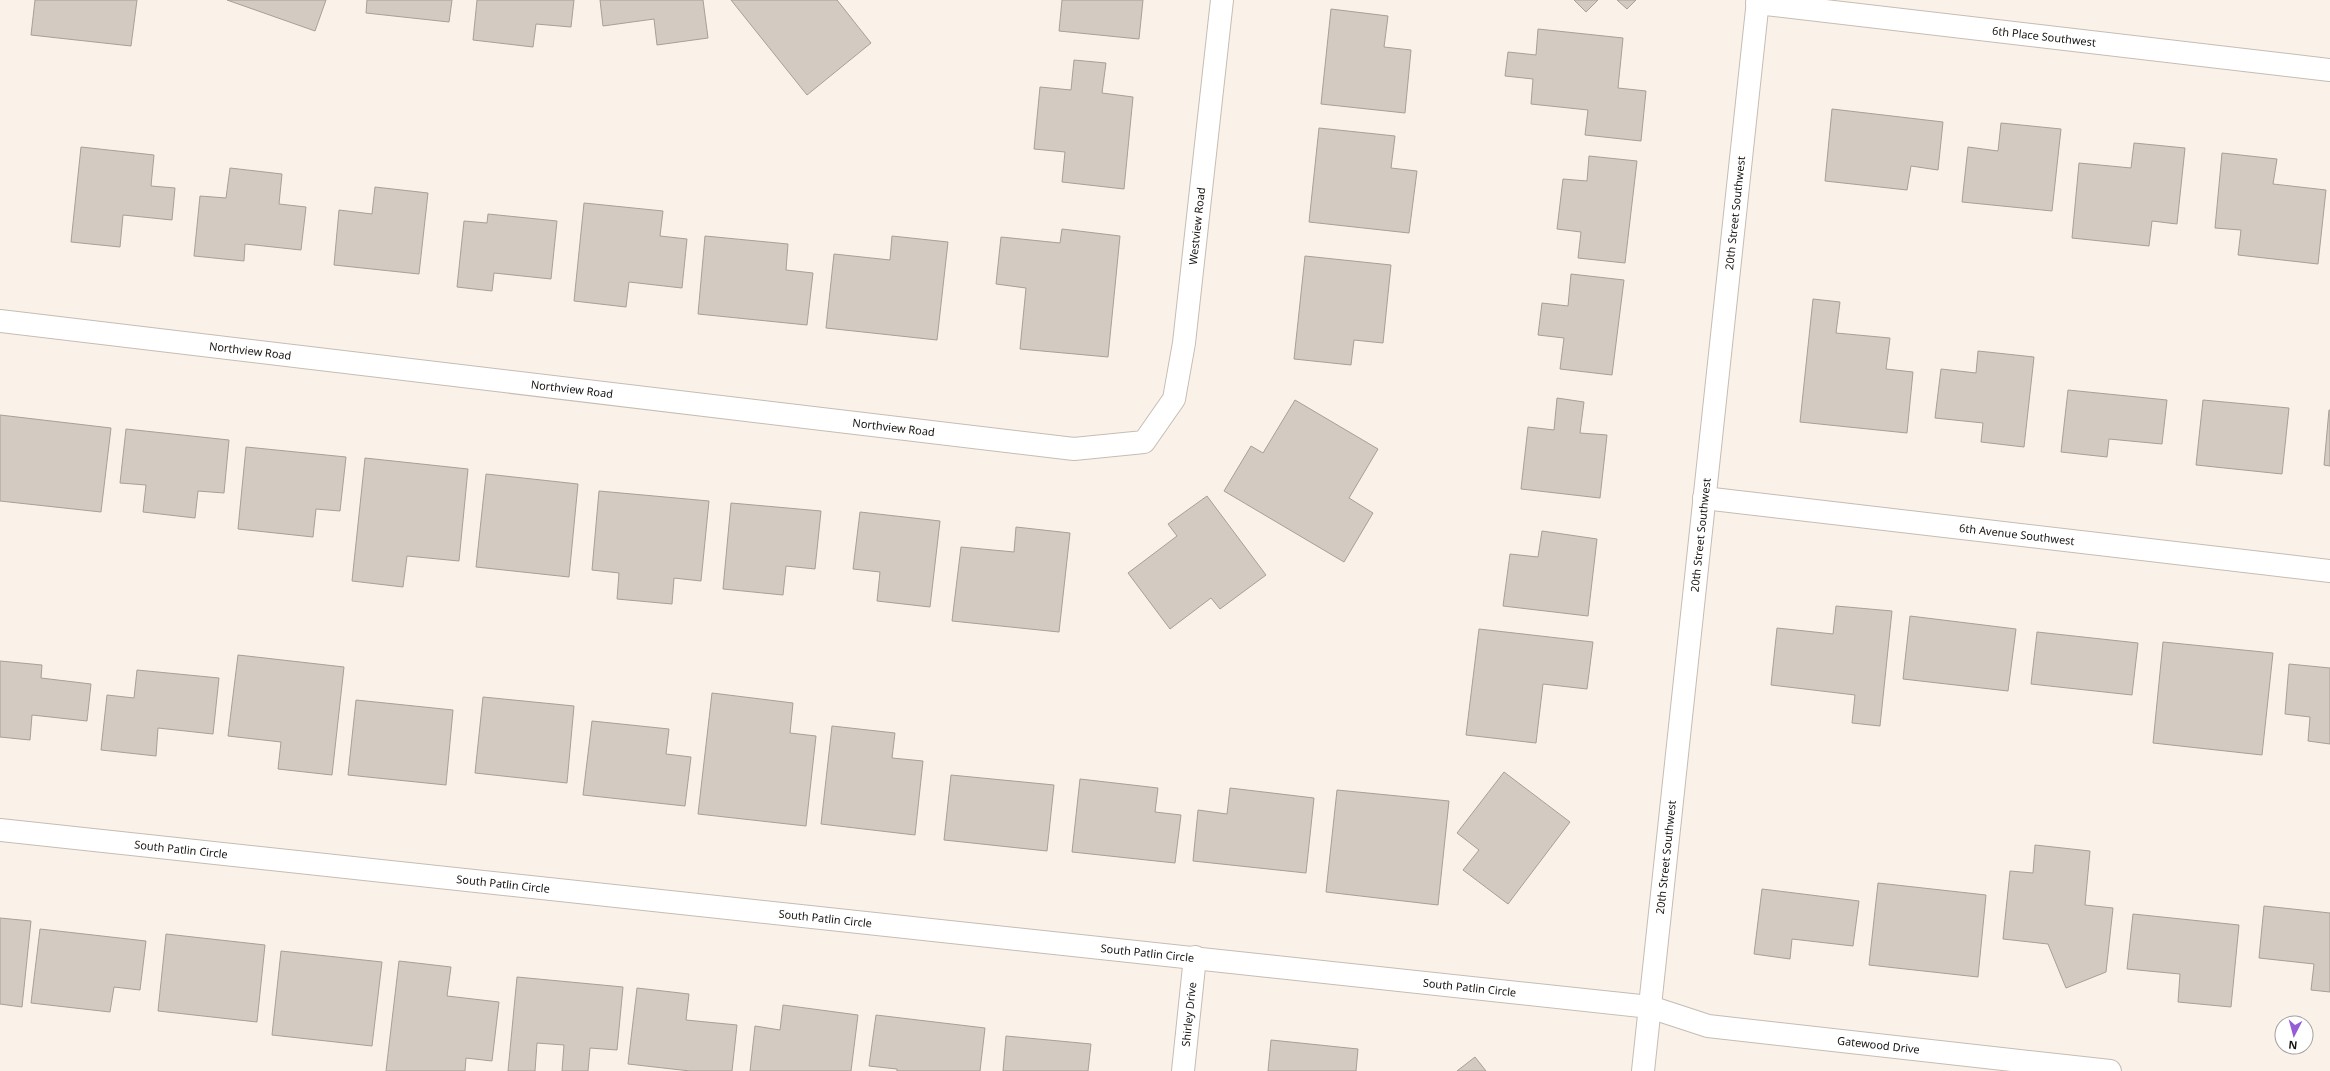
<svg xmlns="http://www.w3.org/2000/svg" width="2330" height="1071" font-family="'Noto Sans',sans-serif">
<rect width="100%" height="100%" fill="#faf1e8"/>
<path fill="#d3cac2" stroke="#a89f97" d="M 35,0 L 137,0 L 131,46 L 31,35 Z
M 227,0 L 326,0 L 315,31 Z
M 367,0 L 452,0 L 449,22 L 366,13 Z
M 477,0 L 574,0 L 571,27 L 536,24 L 533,47 L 473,40 Z
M 600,0 L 703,0 L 708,38 L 657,45 L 654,19 L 603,26 Z
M 731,0 L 837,0 L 871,43 L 807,95 Z
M 1062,0 L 1143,0 L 1139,39 L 1059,31 Z
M 1574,0 L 1598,0 L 1586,12 Z
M 1617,0 L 1636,0 L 1627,9 Z
M 1331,9 L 1388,16 L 1384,47 L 1411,50 L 1405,113 L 1321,104 Z
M 1538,29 L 1623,38 L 1618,88 L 1646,91 L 1641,141 L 1585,135 L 1588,110 L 1531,104 L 1533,79 L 1505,76 L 1508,52 L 1536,55 Z
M 1074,60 L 1106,63 L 1102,93 L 1133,97 L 1124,189 L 1062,182 L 1065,152 L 1034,149 L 1040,87 L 1071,90 Z
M 1832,109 L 1943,122 L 1938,170 L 1911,166 L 1907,190 L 1825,181 Z
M 2001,123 L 2061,129 L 2052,211 L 1962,202 L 1968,147 L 1998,151 Z
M 1319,128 L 1395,136 L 1391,168 L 1417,171 L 1409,233 L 1309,222 Z
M 2134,143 L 2185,148 L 2177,224 L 2152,221 L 2149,246 L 2072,238 L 2079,163 L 2131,168 Z
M 81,147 L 154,155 L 151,186 L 175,188 L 172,220 L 123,215 L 120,247 L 71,242 Z
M 2222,153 L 2277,159 L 2273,184 L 2326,190 L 2318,264 L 2238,255 L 2241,230 L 2215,228 Z
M 1589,156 L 1637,161 L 1625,263 L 1578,258 L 1581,232 L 1557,229 L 1563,179 L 1587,181 Z
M 230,168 L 282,174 L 279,204 L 306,207 L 301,250 L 245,244 L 244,261 L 194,256 L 200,196 L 226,198 Z
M 375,187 L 428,193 L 419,274 L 334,265 L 339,210 L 372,214 Z
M 584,203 L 663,211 L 660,236 L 687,239 L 682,288 L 629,282 L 626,307 L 574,301 Z
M 488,214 L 557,221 L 551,279 L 494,273 L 492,291 L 457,287 L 464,221 L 487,223 Z
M 1062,229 L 1120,236 L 1108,357 L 1020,349 L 1026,288 L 996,284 L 1001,237 L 1060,243 Z
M 705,236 L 788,244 L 786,270 L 813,273 L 807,325 L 698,314 Z
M 892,236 L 948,242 L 937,340 L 826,328 L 834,254 L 890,260 Z
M 1305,256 L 1391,265 L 1383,343 L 1354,340 L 1351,365 L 1294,359 Z
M 1571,274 L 1624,280 L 1612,375 L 1560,369 L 1564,338 L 1538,335 L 1542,303 L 1568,306 Z
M 1813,299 L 1840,302 L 1836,333 L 1890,338 L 1886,369 L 1913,372 L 1907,433 L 1800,422 Z
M 1978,351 L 2034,357 L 2024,447 L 1981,442 L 1983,423 L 1935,418 L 1941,369 L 1976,373 Z
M 2068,390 L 2167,400 L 2162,444 L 2109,439 L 2107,457 L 2061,452 Z
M 1557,398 L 1584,402 L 1580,433 L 1607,435 L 1600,498 L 1521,489 L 1528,427 L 1554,430 Z
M 1295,400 L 1378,449 L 1349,498 L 1373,513 L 1344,562 L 1224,491 L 1251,446 L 1263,453 Z
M 2203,400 L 2289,408 L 2282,474 L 2196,465 Z
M 2329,410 L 2330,410 L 2330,466 L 2324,465 Z
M 0,415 L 111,428 L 101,512 L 0,501 Z
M 126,429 L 229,440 L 224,493 L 198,491 L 195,518 L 143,512 L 146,485 L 120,483 Z
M 246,447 L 346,457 L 340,511 L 316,509 L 313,537 L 238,529 Z
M 365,458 L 468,469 L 459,561 L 407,556 L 403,587 L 352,581 Z
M 486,474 L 578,484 L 569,577 L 476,567 Z
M 599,491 L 709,501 L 701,581 L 674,578 L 672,604 L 617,599 L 619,573 L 592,570 Z
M 1207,496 L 1266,575 L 1220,609 L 1211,598 L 1170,629 L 1128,573 L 1177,536 L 1168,524 Z
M 731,503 L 821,511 L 815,569 L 786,566 L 783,595 L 723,589 Z
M 860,512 L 940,521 L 930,607 L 877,601 L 880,572 L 853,569 Z
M 1016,527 L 1070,533 L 1059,632 L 952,621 L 961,547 L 1014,552 Z
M 1542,531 L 1597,539 L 1588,616 L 1503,606 L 1510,554 L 1538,557 Z
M 1836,606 L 1892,611 L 1880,726 L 1852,723 L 1855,695 L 1771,685 L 1777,628 L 1833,634 Z
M 1910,616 L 2016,629 L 2008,691 L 1903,679 Z
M 1479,629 L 1593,642 L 1587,689 L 1543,684 L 1536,743 L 1466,735 Z
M 2037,632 L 2138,643 L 2132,695 L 2031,684 Z
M 2163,642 L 2273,653 L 2262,755 L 2153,743 Z
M 238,655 L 344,667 L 332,775 L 278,769 L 281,742 L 228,736 Z
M 0,661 L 42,665 L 41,678 L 91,684 L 87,721 L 32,715 L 30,740 L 0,737 Z
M 2289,664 L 2330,668 L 2330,744 L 2308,741 L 2310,717 L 2285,714 Z
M 137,670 L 219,678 L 213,734 L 158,728 L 156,756 L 101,750 L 107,695 L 134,698 Z
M 712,693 L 793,703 L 790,733 L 816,736 L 806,826 L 698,814 Z
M 483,697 L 574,706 L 567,783 L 475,773 Z
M 356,700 L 453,710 L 446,785 L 348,775 Z
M 592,721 L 669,729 L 666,754 L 691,757 L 685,806 L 583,795 Z
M 832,726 L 895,733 L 892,758 L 923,761 L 915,835 L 821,824 Z
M 1504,772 L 1570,822 L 1508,904 L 1463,870 L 1479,850 L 1457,833 Z
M 951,775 L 1054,785 L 1047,851 L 944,840 Z
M 1080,779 L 1158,788 L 1155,812 L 1181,815 L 1175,863 L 1072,852 Z
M 1230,788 L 1314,798 L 1306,873 L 1193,861 L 1198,810 L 1227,814 Z
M 1337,790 L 1449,801 L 1438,905 L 1326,892 Z
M 2035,845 L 2090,851 L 2085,905 L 2113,908 L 2106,972 L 2066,988 L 2048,944 L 2003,939 L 2010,871 L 2033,873 Z
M 1878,883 L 1986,895 L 1978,977 L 1869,965 Z
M 1762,889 L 1859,901 L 1853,946 L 1792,939 L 1790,959 L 1754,954 Z
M 2264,906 L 2330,913 L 2330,992 L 2311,990 L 2314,964 L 2259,958 Z
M 2133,914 L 2239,925 L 2231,1007 L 2178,1002 L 2180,974 L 2127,969 Z
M 0,918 L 31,921 L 22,1007 L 0,1004 Z
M 40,929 L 146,941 L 140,990 L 114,987 L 110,1012 L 31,1003 Z
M 166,934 L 265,945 L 257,1022 L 158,1011 Z
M 281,951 L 382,962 L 372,1046 L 272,1035 Z
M 399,961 L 451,967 L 447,996 L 499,1002 L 492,1061 L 466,1058 L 465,1071 L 386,1071 Z
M 517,977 L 623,987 L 617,1050 L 590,1048 L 588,1071 L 562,1071 L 564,1045 L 537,1043 L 535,1071 L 508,1071 Z
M 637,988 L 689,994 L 686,1020 L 737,1025 L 732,1071 L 690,1071 L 628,1064 Z
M 783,1005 L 858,1015 L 851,1071 L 750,1071 L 755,1026 L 780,1030 Z
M 876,1015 L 985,1028 L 980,1071 L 897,1071 L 897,1069 L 869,1066 Z
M 1006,1036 L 1091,1044 L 1088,1071 L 1003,1071 Z
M 1271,1040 L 1358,1049 L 1356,1071 L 1268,1071 Z
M 1475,1057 L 1486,1071 L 1457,1071 Z"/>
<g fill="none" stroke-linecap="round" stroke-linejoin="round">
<defs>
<g id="minor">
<path id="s1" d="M 1757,3 L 2330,70"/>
<path id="s2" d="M 0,321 L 1074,449 L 1144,442 L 1174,399 L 1184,343 L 1222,0"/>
<path id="s3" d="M 1704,498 L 2330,571"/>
<path id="s4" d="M 0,830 L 1650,1007 L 1708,1026 L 2110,1071"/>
<path id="s5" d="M 1183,1071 L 1195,957"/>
<path id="s6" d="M 1643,1071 L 1758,0"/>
</g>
</defs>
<use href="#minor" stroke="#c5bcb4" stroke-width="24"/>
<use href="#minor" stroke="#fff" stroke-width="22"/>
</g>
<g text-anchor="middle" stroke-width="3" stroke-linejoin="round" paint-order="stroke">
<g font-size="11" fill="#161310" stroke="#fff">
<text dy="4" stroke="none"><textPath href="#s1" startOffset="289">6th Place Southwest</textPath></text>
<text dy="4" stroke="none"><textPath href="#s6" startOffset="863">20th Street Southwest</textPath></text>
<text dy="4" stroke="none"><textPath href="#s2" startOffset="1379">Westview Road</textPath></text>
<text dy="4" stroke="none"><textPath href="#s2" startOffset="252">Northview Road</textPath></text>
<text dy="4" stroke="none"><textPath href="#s2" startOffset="576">Northview Road</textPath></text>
<text dy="4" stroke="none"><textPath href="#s2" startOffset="900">Northview Road</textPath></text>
<text dy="4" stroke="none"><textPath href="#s3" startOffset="315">6th Avenue Southwest</textPath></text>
<text dy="4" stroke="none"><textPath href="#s6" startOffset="539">20th Street Southwest</textPath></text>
<text dy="4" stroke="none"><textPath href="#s4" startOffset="182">South Patlin Circle</textPath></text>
<text dy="4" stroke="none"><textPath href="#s6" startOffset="215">20th Street Southwest</textPath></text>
<text dy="4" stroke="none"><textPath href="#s4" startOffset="506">South Patlin Circle</textPath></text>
<text dy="4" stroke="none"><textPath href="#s4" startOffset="830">South Patlin Circle</textPath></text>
<text dy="4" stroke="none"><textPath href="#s4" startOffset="1154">South Patlin Circle</textPath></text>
<text dy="4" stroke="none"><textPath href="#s4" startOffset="1478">South Patlin Circle</textPath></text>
<text dy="4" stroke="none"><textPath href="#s5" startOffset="57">Shirley Drive</textPath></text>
<text dy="4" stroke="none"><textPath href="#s4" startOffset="1892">Gatewood Drive</textPath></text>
</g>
</g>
<g transform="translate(2294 1035) rotate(186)"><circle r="19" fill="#ffffff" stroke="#a2a19f"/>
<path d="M0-3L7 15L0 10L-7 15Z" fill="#945dd6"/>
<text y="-6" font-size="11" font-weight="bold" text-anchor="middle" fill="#161310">N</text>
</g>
</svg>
